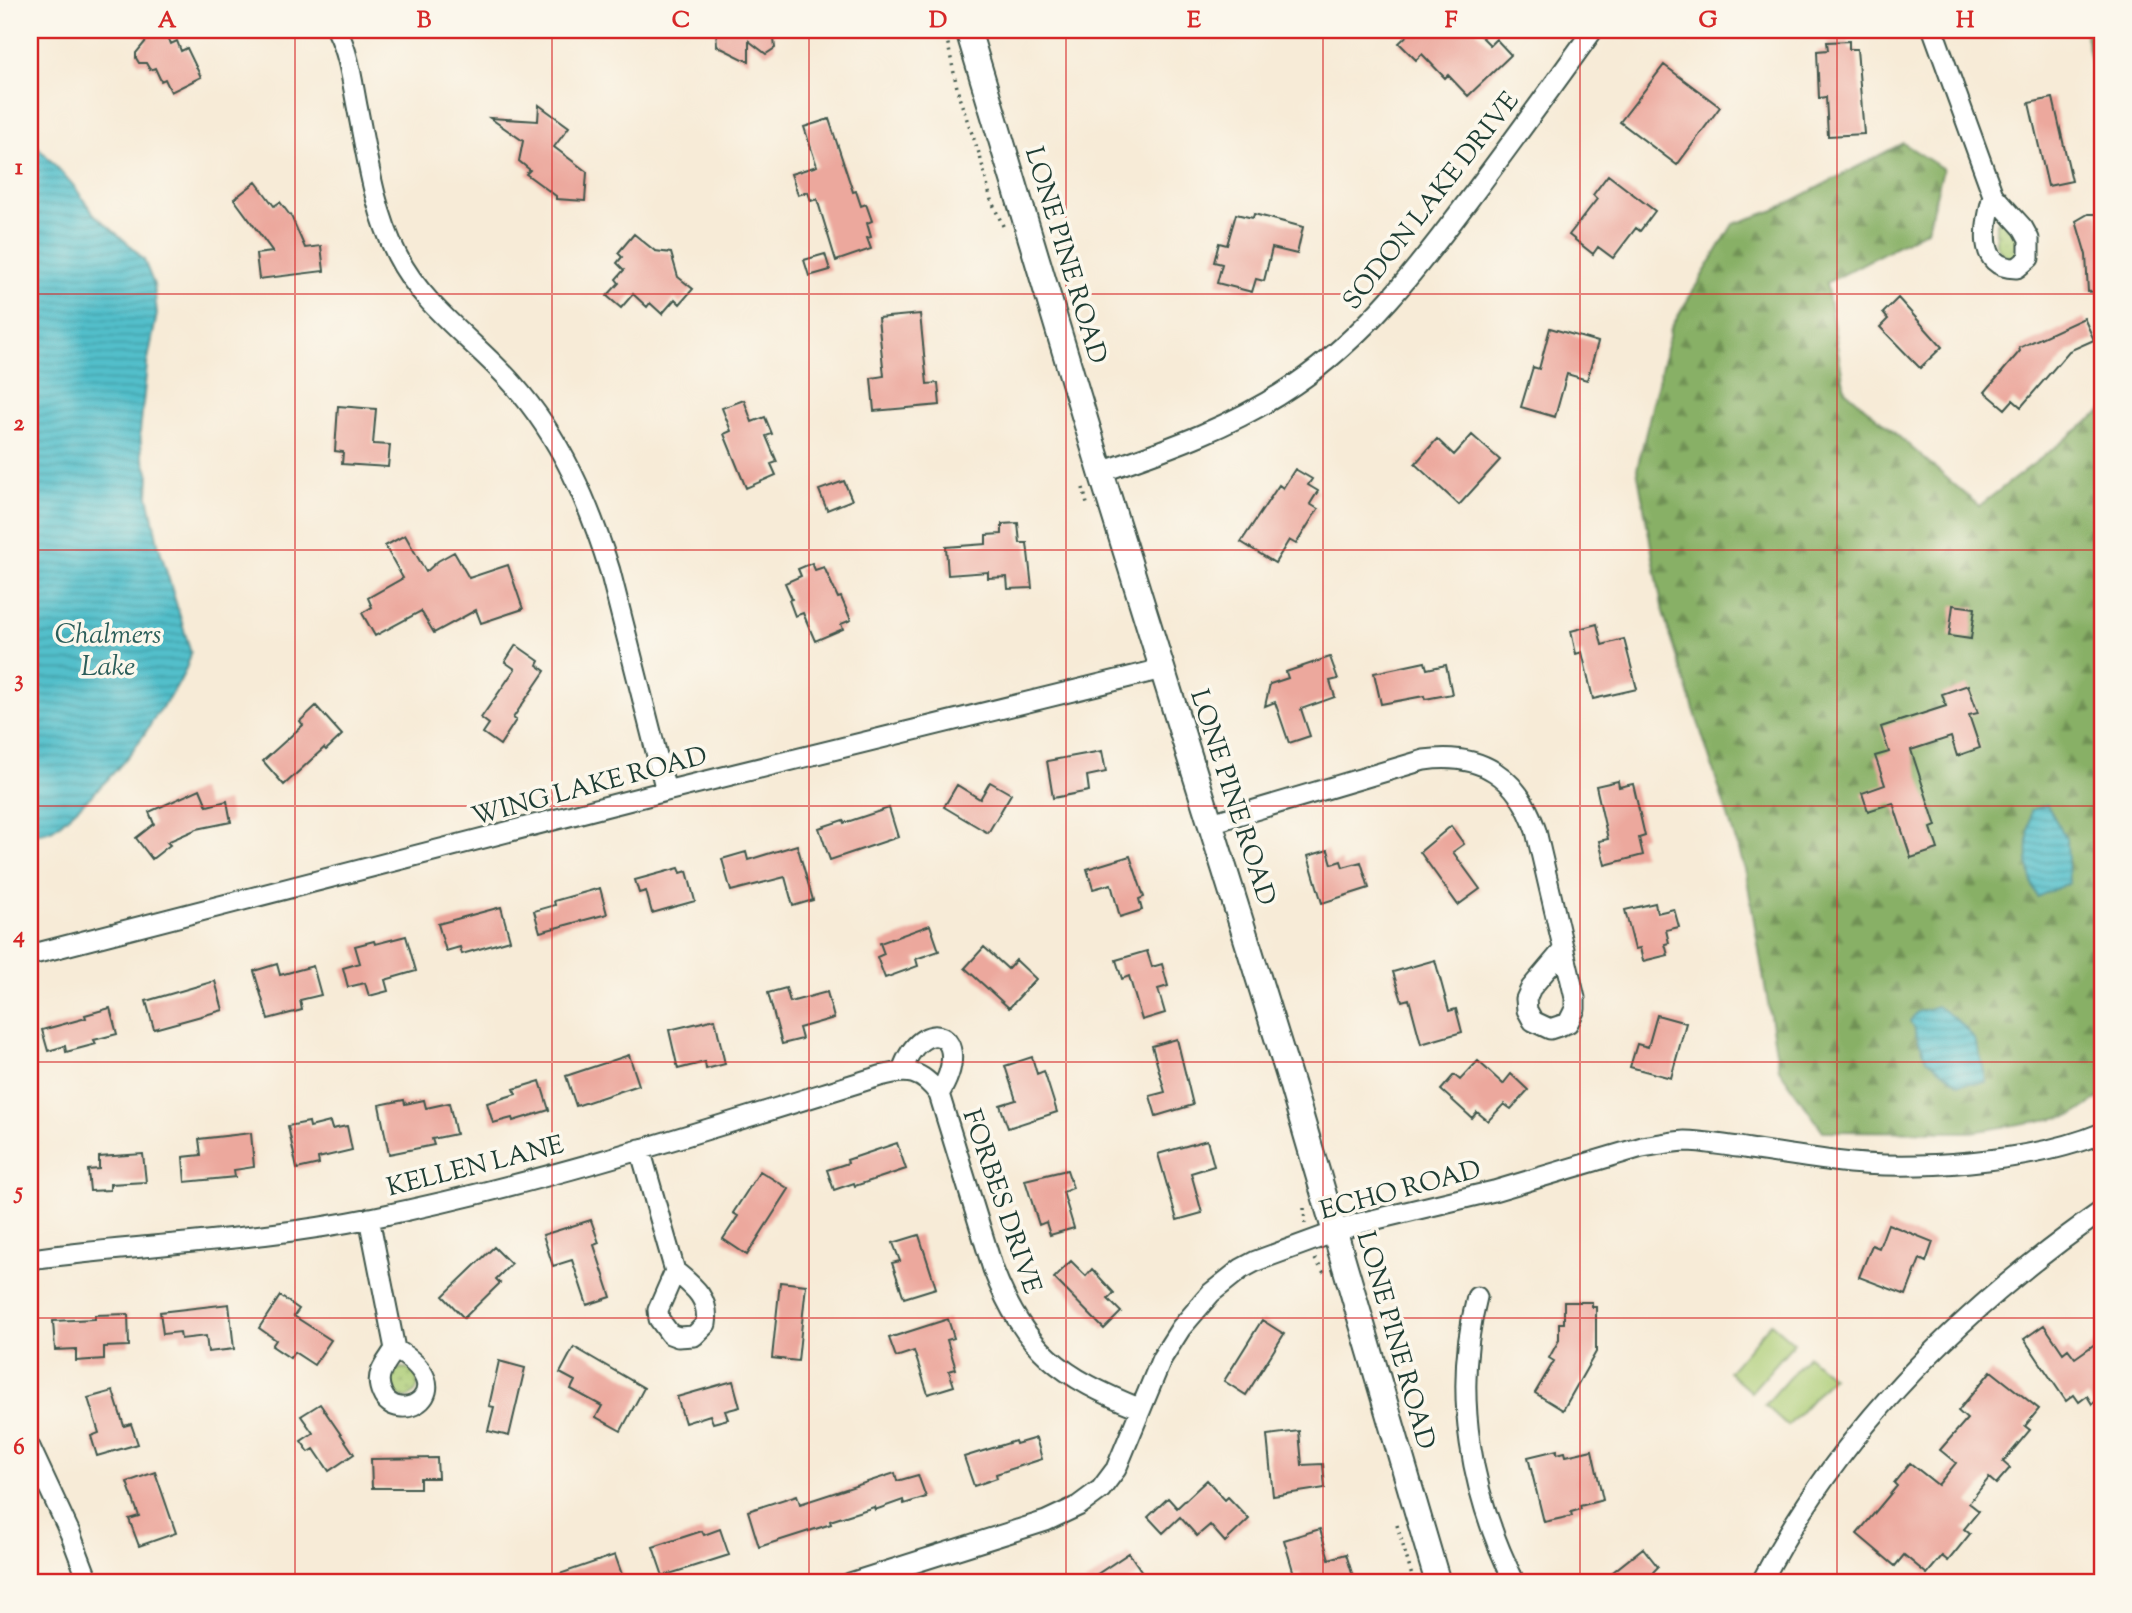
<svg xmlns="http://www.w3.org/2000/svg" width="2132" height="1613" font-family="'Sorts Mill Goudy',serif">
<defs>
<pattern id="grass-dots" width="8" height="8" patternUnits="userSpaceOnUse" patternTransform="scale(1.75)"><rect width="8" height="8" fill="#abcc75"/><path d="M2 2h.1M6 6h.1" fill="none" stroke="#8ba761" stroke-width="1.8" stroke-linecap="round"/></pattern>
<pattern id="forest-firs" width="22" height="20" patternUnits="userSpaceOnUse" patternTransform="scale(1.75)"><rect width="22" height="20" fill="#88b066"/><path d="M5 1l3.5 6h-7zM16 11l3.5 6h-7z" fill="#6f9055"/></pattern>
<pattern id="water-rules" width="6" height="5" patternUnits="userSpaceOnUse" patternTransform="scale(1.75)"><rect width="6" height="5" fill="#52bfcb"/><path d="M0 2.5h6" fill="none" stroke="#439ca6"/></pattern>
</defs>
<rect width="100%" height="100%" fill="#fbf7ec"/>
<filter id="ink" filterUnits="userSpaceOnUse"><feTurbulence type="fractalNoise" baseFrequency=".0143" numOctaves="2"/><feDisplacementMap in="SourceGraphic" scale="14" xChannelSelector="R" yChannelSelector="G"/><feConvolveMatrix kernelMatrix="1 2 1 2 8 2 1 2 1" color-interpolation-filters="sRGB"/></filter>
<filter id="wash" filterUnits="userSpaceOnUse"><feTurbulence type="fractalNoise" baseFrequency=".00686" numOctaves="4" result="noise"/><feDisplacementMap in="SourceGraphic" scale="28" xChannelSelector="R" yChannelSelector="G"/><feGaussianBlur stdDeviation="1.57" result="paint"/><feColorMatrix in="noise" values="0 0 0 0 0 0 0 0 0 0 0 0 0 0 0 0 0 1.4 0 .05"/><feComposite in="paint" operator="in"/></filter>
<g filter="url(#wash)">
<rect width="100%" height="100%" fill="#f7ebd7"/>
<path fill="url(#grass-dots)" stroke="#658454" stroke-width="2" d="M 2000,220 C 2014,225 2020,238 2020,252 L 2012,258 L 2003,255 L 1996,245 L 1996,223 Z
M388 1383a15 15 0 1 1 30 0a15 15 0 1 1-30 0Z"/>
<path fill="url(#forest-firs)" stroke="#54764d" stroke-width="2" d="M 2085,30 L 2102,30 L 2102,113 Z
M 1903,143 L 1943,169 L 1927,230 L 1826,283 L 1845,390 L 1979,506 L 2102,411 L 2102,1096 L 2074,1115 L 1972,1132 L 1823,1131 L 1779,1069 L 1746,873 L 1663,612 L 1637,469 L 1671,328 L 1733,224 L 1775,210 Z"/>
<path fill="#abcc75" stroke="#658454" stroke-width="2" d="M 1771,1323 L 1794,1343 L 1751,1392 L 1728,1372 Z
M 1808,1356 L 1832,1377 L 1788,1426 L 1765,1405 Z"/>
<path fill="url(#water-rules)" stroke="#387e80" stroke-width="2" d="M 30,138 L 73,185 L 94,214 L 132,247 L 144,260 L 154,285 L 157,314 L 147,365 L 140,432 L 142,455 L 149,475 L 148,496 L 158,543 L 191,653 C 183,684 170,694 154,719 C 132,756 105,785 72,813 C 66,818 59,826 51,830 C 44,833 37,833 30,834 Z
M 2047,805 L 2067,840 L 2069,883 L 2037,897 C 2024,869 2027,840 2031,810 Z
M 1937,1006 C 1974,1030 1978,1039 1986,1082 L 1959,1084 L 1927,1059 L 1910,1021 L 1917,1012 Z"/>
<g id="blocks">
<path fill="#eca89d" d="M 141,30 L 165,30 L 171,44 L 177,41 L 181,51 L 187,48 L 201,77 L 171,92 L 165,79 L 161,81 L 155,68 L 150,70 L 146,63 L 139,63 L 136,58 L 136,53 L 146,41 Z
M 716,30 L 773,30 L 775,48 L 766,54 L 749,41 L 749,62 L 717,46 Z
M 1413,30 L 1475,30 L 1490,45 L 1496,39 L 1511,55 L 1468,96 L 1448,75 L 1445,78 L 1422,54 L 1416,60 L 1399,43 Z
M 1849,41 L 1849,49 L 1857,49 L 1864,134 L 1828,136 L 1826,97 L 1819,98 L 1817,51 L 1828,50 L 1827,42 Z
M 1664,65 L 1720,107 L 1677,165 L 1620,122 Z
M 2053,98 L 2072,181 L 2048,186 L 2029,103 Z
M 539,105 L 569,127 L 554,147 L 587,172 L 585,201 L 556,199 L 556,196 L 526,174 L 530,170 L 519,161 L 523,141 L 490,118 L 538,121 Z
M 829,119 L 853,192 L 856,191 L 861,206 L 866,204 L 872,221 L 867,223 L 871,237 L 867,238 L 871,249 L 836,261 L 817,199 L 811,201 L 808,192 L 798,195 L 791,174 L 817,166 L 804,127 Z
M 1608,175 L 1655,211 L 1640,231 L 1636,228 L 1613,258 L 1598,247 L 1593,254 L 1569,235 L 1597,199 L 1593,195 Z
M 256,182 L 274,206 L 280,202 L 292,218 L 305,248 L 321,246 L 324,271 L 259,279 L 256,254 L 273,252 L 234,199 Z
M 1236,214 L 1253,218 L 1254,214 L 1303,227 L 1297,254 L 1272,248 L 1264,281 L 1256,279 L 1252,292 L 1217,283 L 1222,264 L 1214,262 L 1219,243 L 1227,245 Z
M 2088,214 L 2098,214 L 2102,232 L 2102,291 L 2088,292 L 2086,255 L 2076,221 Z
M 634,234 L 655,251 L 671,253 L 678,277 L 693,289 L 680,304 L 675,299 L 662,314 L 650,303 L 647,307 L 633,294 L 621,308 L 607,296 L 619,283 L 616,279 L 624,270 L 617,263 L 622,257 L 618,253 Z
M 825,254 L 830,270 L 809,276 L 804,260 Z
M 1898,298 L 1942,347 L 1920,368 L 1880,327 L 1888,319 L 1883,313 Z
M 920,314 L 927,384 L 938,383 L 940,405 L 874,411 L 871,378 L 884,376 L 878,318 Z
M 2084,318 L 2094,340 L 2069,351 L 2021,407 L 2013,400 L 2005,409 L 1985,392 L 2020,351 L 2019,348 Z
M 1550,328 L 1598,342 L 1587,380 L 1567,374 L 1555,417 L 1521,407 L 1533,367 L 1539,369 Z
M 744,400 L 752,422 L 765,417 L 772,434 L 766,436 L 777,462 L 771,464 L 776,475 L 746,488 L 724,434 L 731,431 L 722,408 Z
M 338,406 L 376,409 L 373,444 L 390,445 L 388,467 L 342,464 L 343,452 L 335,451 Z
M 1472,435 L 1500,460 L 1459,505 L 1415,464 L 1437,439 L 1454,455 Z
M 1295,469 L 1312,479 L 1308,485 L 1318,491 L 1310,504 L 1318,509 L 1296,544 L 1289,540 L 1275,563 L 1241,542 L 1279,485 L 1283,488 Z
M 844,481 L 852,500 L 827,510 L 819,490 Z
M 1018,523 L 1020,543 L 1027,543 L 1032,588 L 1008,589 L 1007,577 L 988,578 L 988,572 L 948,575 L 946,547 L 986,544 L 986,535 L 1002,534 L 1002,524 Z
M 405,535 L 426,572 L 438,561 L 454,552 L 469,578 L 508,565 L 523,609 L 481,623 L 476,610 L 434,633 L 421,611 L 375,636 L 362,613 L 372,607 L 368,598 L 403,578 L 385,546 Z
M 812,563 L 815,570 L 824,567 L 838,598 L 841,597 L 851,620 L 841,624 L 843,629 L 815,641 L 803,613 L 795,616 L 789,600 L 792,599 L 785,583 L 801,576 L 798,569 Z
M 1953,605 L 1975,608 L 1971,639 L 1949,636 Z
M 1597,624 L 1602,645 L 1624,639 L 1637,689 L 1593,699 L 1582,652 L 1576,654 L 1571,631 Z
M 516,645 L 539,661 L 537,665 L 545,671 L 513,718 L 516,720 L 500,745 L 483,733 L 489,724 L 481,718 L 515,669 L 505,662 Z
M 1330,657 L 1338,679 L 1330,681 L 1335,697 L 1301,709 L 1310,736 L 1289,743 L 1275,702 L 1265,706 L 1270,684 L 1288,678 L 1286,672 Z
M 1425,662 L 1427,669 L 1446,665 L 1452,694 L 1425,699 L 1424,696 L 1381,704 L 1374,673 Z
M 1968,685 L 1978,713 L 1969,715 L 1980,748 L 1957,756 L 1951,737 L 1911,750 L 1936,826 L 1931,828 L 1938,849 L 1911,858 L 1893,803 L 1868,811 L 1862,793 L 1885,785 L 1875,756 L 1889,752 L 1881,727 L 1946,706 L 1942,694 Z
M 316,706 L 342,735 L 326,750 L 324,748 L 284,785 L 263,761 L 303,725 L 300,721 Z
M 1102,751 L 1106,772 L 1087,776 L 1089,791 L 1053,798 L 1047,761 Z
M 1618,781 L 1619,787 L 1633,784 L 1645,836 L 1639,838 L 1643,855 L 1605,865 L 1599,841 L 1608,839 L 1596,786 Z
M 990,782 L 1011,794 L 988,833 L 944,807 L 957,785 L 980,799 Z
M 200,789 L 207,806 L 227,801 L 231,822 L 197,829 L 167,842 L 170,845 L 152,859 L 136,838 L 154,824 L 149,812 Z
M 889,808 L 898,837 L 830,860 L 819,828 L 843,820 L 844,823 Z
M 1451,826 L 1464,844 L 1453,852 L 1480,889 L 1458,905 L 1420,852 Z
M 797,845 L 813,900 L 793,906 L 785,877 L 731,891 L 722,859 L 746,852 L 748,860 Z
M 1328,850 L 1332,864 L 1341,861 L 1343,867 L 1361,862 L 1369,888 L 1322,903 L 1308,856 Z
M 1130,856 L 1144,897 L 1139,899 L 1142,910 L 1120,917 L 1111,884 L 1093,889 L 1087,869 Z
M 679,868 L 681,873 L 687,871 L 695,901 L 652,913 L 646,891 L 639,893 L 635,880 Z
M 600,888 L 607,914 L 540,932 L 534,911 L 555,905 L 554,901 Z
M 1655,903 L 1657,913 L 1674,909 L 1679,927 L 1666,930 L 1669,943 L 1665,944 L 1668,955 L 1643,961 L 1640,948 L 1635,949 L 1625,910 Z
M 501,907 L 510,940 L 462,954 L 460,947 L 446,951 L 438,924 Z
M 930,925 L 939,951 L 916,959 L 918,966 L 885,978 L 877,957 L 884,954 L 880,943 Z
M 406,936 L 416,971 L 385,980 L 388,991 L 369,996 L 365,983 L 348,987 L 343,968 L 360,963 L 355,946 L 374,941 L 375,944 Z
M 984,947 L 1008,969 L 1016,960 L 1036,979 L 1009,1008 L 965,968 Z
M 1147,951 L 1152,967 L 1162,964 L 1168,986 L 1158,989 L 1165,1013 L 1142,1020 L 1129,976 L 1122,979 L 1116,960 Z
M 1435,960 L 1449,1011 L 1456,1009 L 1462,1032 L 1421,1044 L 1409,999 L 1402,1001 L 1393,972 Z
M 277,964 L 280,975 L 313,966 L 321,995 L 300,1000 L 302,1010 L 268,1019 L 254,971 Z
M 215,981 L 223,1010 L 154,1029 L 146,1001 Z
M 786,988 L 790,1002 L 827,992 L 834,1018 L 799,1028 L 802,1039 L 782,1044 L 768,993 Z
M 110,1008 L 117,1034 L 94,1040 L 96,1044 L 66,1052 L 65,1046 L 48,1051 L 42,1030 L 86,1018 L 85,1015 Z
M 1657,1015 L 1686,1023 L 1671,1078 L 1630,1067 L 1637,1044 L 1648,1047 Z
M 715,1019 L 725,1064 L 706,1069 L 705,1062 L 678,1069 L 669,1030 Z
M 1177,1039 L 1193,1105 L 1156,1116 L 1150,1096 L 1165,1092 L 1152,1046 Z
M 629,1055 L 639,1085 L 576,1106 L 566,1076 Z
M 1032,1057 L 1037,1074 L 1044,1071 L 1057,1112 L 1008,1128 L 1000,1105 L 1016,1100 L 1005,1066 Z
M 1478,1061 L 1503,1084 L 1511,1074 L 1528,1090 L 1511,1109 L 1504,1104 L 1488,1121 L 1477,1112 L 1472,1118 L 1441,1090 L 1454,1075 L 1460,1080 Z
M 540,1081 L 549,1110 L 513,1121 L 512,1118 L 493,1123 L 487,1103 L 516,1094 L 514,1089 Z
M 404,1100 L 405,1104 L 424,1100 L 426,1108 L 449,1103 L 456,1134 L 432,1139 L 434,1145 L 389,1154 L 379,1105 Z
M 309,1122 L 310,1127 L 330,1122 L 332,1129 L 347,1126 L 352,1150 L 318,1158 L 319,1164 L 297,1169 L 288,1126 Z
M 251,1133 L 254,1167 L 234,1170 L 235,1177 L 185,1182 L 183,1157 L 201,1155 L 199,1139 Z
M 1207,1140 L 1214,1166 L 1191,1173 L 1202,1213 L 1177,1220 L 1158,1154 Z
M 897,1143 L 906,1169 L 855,1186 L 854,1183 L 834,1190 L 827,1170 L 848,1163 L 847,1160 Z
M 143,1154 L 146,1182 L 110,1184 L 110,1190 L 90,1191 L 88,1170 L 99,1169 L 99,1157 Z
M 1067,1170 L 1073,1188 L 1063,1192 L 1074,1228 L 1050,1235 L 1046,1222 L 1039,1225 L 1025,1180 Z
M 760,1171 L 789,1189 L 747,1255 L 723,1239 L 738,1216 L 733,1213 Z
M 591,1220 L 599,1243 L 594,1245 L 611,1297 L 587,1305 L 572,1260 L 553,1266 L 543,1235 Z
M 1888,1224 L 1933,1242 L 1926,1262 L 1920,1259 L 1906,1295 L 1859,1277 L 1872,1245 L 1879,1248 Z
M 919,1235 L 936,1288 L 904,1298 L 892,1263 L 900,1261 L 893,1243 Z
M 494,1247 L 511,1264 L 496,1279 L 500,1283 L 464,1318 L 443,1296 Z
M 1071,1261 L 1086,1276 L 1092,1269 L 1114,1293 L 1108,1299 L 1121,1312 L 1104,1329 L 1054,1278 Z
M 780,1282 L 806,1285 L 798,1361 L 772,1358 Z
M 280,1296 L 299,1309 L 294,1316 L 331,1340 L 314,1365 L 294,1352 L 290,1358 L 272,1346 L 276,1340 L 259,1328 Z
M 1564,1302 L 1592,1302 L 1592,1307 L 1596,1307 L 1596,1352 L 1563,1410 L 1535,1393 L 1554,1361 L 1549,1358 L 1559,1340 L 1559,1323 L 1564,1323 Z
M 229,1304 L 234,1349 L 208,1352 L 206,1336 L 181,1339 L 180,1332 L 163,1334 L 160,1312 Z
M 128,1314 L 129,1346 L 104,1347 L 104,1359 L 76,1361 L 76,1349 L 55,1350 L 53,1321 L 95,1319 L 95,1315 Z
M 948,1319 L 954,1338 L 947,1340 L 956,1369 L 949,1371 L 954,1386 L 928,1394 L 914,1351 L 896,1357 L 889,1338 Z
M 1262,1320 L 1284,1334 L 1246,1395 L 1224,1381 Z
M 2044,1325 L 2063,1353 L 2068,1349 L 2075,1358 L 2102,1339 L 2102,1397 L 2092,1404 L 2087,1396 L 2079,1402 L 2074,1395 L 2066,1401 L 2024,1339 Z
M 574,1347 L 644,1388 L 621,1431 L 596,1417 L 602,1406 L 571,1389 L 575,1381 L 560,1373 Z
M 499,1361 L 525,1368 L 509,1436 L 488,1431 L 494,1407 L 489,1406 Z
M 1991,1371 L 2039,1409 L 2025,1426 L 2030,1430 L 2003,1462 L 2010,1468 L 1996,1484 L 1989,1478 L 1969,1503 L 1979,1511 L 1964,1529 L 1970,1534 L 1948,1561 L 1942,1556 L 1927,1574 L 1904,1555 L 1895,1566 L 1857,1534 L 1897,1486 L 1894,1483 L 1910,1463 L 1938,1485 L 1956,1463 L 1940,1450 L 1967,1419 L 1958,1411 Z
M 733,1381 L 740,1407 L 725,1411 L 728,1419 L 713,1423 L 710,1415 L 685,1423 L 677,1397 Z
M 113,1391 L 124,1426 L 131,1424 L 138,1444 L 97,1456 L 91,1436 L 99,1433 L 88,1398 Z
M 320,1404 L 354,1454 L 329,1471 L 314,1449 L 309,1452 L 301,1441 L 313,1433 L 301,1416 Z
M 1299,1431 L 1302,1465 L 1323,1464 L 1325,1488 L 1273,1496 L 1267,1435 Z
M 1036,1438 L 1042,1459 L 996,1474 L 997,1478 L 974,1486 L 964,1457 L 1015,1441 L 1016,1444 Z
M 1557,1450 L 1557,1454 L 1565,1452 L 1566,1456 L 1592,1450 L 1603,1500 L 1580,1506 L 1581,1509 L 1571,1512 L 1572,1516 L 1544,1522 L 1528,1457 Z
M 437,1458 L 438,1478 L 420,1478 L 420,1488 L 372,1488 L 371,1459 Z
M 155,1472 L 176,1533 L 139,1546 L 129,1519 L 139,1516 L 127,1482 Z
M 895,1473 L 897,1481 L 918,1475 L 926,1497 L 904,1504 L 903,1500 L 875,1510 L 874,1507 L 830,1521 L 831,1524 L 759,1547 L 748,1511 L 797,1495 L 800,1504 Z
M 1207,1480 L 1225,1500 L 1228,1497 L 1249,1519 L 1225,1542 L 1210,1525 L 1197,1536 L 1180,1517 L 1163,1533 L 1148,1517 L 1168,1498 L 1177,1508 Z
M 720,1529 L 729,1555 L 663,1576 L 653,1547 L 702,1531 L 704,1535 Z
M 1320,1529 L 1329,1559 L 1346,1554 L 1355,1583 L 1303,1583 L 1300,1573 L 1294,1574 L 1284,1540 Z
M 1643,1548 L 1658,1567 L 1653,1572 L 1662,1583 L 1599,1583 Z
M 1129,1553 L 1142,1572 L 1125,1583 L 1084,1583 Z
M 615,1555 L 625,1583 L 543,1583 L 542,1580 Z"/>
</g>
</g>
<g filter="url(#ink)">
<use href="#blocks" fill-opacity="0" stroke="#3f574c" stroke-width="2"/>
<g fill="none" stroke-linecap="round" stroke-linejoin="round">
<defs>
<path id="minor" d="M 337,30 C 349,54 352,80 357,106 C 367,156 374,210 397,255 C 423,307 475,341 513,384 C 561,438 589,503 610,571 L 666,791
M 1933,30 L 1993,195 L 2023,228 L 2029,239 L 2029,258 L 2017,268 C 1975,269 1986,222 1993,195
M 1101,472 C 1168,449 1236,425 1294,385 C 1365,337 1417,269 1468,201 C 1510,145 1552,87 1593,30
M 1211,823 L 1424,760 C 1481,752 1518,776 1536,831 L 1575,998 L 1575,1009 L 1568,1023 L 1550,1029 L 1533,1021 L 1527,1010 L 1526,999 L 1531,988 L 1564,949
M 30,955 L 666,791 L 1162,669
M 902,1071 C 922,1011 976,1034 939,1094
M 640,1149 L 675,1271 L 658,1310 L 659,1319 L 670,1334 L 678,1337 L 694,1336 L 706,1324 C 710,1298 693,1286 675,1271
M 369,1218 L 395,1349 C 391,1356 384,1364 381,1372 C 378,1379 379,1386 382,1393 C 396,1428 467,1392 395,1349
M 30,1259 C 143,1244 258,1241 371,1218 C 544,1183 712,1128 880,1076 C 908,1069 921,1070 939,1094 L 993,1269 C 1025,1351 1061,1377 1141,1409
M 1477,1297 C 1452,1394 1471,1495 1515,1583
M 30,1447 L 70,1533 L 89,1583
M 850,1583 L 1046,1521 L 1078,1506 L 1101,1489 L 1116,1469 L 1162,1358 L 1181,1328 L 1211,1293 L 1241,1269 L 1256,1261 L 1360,1223 L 1494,1191 L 1642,1147 C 1656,1145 1670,1142 1685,1141 C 1702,1141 1720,1145 1738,1147 C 1770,1152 1801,1157 1833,1161 C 1910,1171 2031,1163 2102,1133
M 1761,1583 C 1839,1430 1962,1309 2102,1211"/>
<path id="tertiary" d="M 968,30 L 1101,472 L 1292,1086 L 1438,1583"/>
</defs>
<use href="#minor" stroke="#3f574c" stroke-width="23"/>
<use href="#tertiary" stroke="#3f574c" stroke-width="28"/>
<path stroke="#3f574c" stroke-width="3.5" stroke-dasharray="2 5" stroke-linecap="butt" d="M 945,30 L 959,97 L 980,156 L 991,200 L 1005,230
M 1083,488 L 1087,504
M 1304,1208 L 1305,1224
M 1315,1259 L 1324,1273
M 1397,1525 L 1414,1583"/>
<use href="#minor" stroke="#fff" stroke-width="19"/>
<use href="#tertiary" stroke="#fff" stroke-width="24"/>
</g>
</g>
<path fill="none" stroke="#d62828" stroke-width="2" stroke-opacity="0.55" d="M 295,30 L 295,1583M 552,30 L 552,1583M 809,30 L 809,1583M 1066,30 L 1066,1583M 1323,30 L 1323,1583M 1580,30 L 1580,1583M 1837,30 L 1837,1583M 30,294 L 2102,294M 30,550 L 2102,550M 30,806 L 2102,806M 30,1062 L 2102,1062M 30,1318 L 2102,1318"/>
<g text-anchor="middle" stroke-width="7" stroke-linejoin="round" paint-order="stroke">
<g font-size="26" fill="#1f3d34" stroke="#fbf7ec">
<text transform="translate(1430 200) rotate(-52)" y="9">SODON LAKE DRIVE</text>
<text transform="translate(1067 255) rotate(73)" y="9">LONE PINE ROAD</text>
<text transform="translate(589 785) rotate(-15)" y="9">WING LAKE ROAD</text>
<text transform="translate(1234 797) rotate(72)" y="9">LONE PINE ROAD</text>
<text transform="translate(475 1165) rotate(-14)" y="9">KELLEN LANE</text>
<text transform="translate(1400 1189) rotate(-15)" y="9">ECHO ROAD</text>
<text transform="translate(1003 1201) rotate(71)" y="9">FORBES DRIVE</text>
<text transform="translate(1397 1340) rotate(74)" y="9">LONE PINE ROAD</text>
</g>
<g font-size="28" font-style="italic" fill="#2c5e5a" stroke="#fbf7ec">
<text x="108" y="643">Chalmers<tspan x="108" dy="32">Lake</tspan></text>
</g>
</g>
<rect width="2132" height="1613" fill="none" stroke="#fbf7ec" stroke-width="77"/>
<rect x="38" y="38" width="2056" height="1536" fill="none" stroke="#d62828" stroke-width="2.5"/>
<g font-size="23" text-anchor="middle" font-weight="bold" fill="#d62828">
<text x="167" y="27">A</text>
<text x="424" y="27">B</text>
<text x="681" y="27">C</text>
<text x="938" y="27">D</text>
<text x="1194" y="27">E</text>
<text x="1451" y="27">F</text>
<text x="1708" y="27">G</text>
<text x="1965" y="27">H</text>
<text x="19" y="174">1</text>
<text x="19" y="430">2</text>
<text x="19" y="686">3</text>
<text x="19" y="942">4</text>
<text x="19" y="1198">5</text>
<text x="19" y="1454">6</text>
</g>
</svg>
